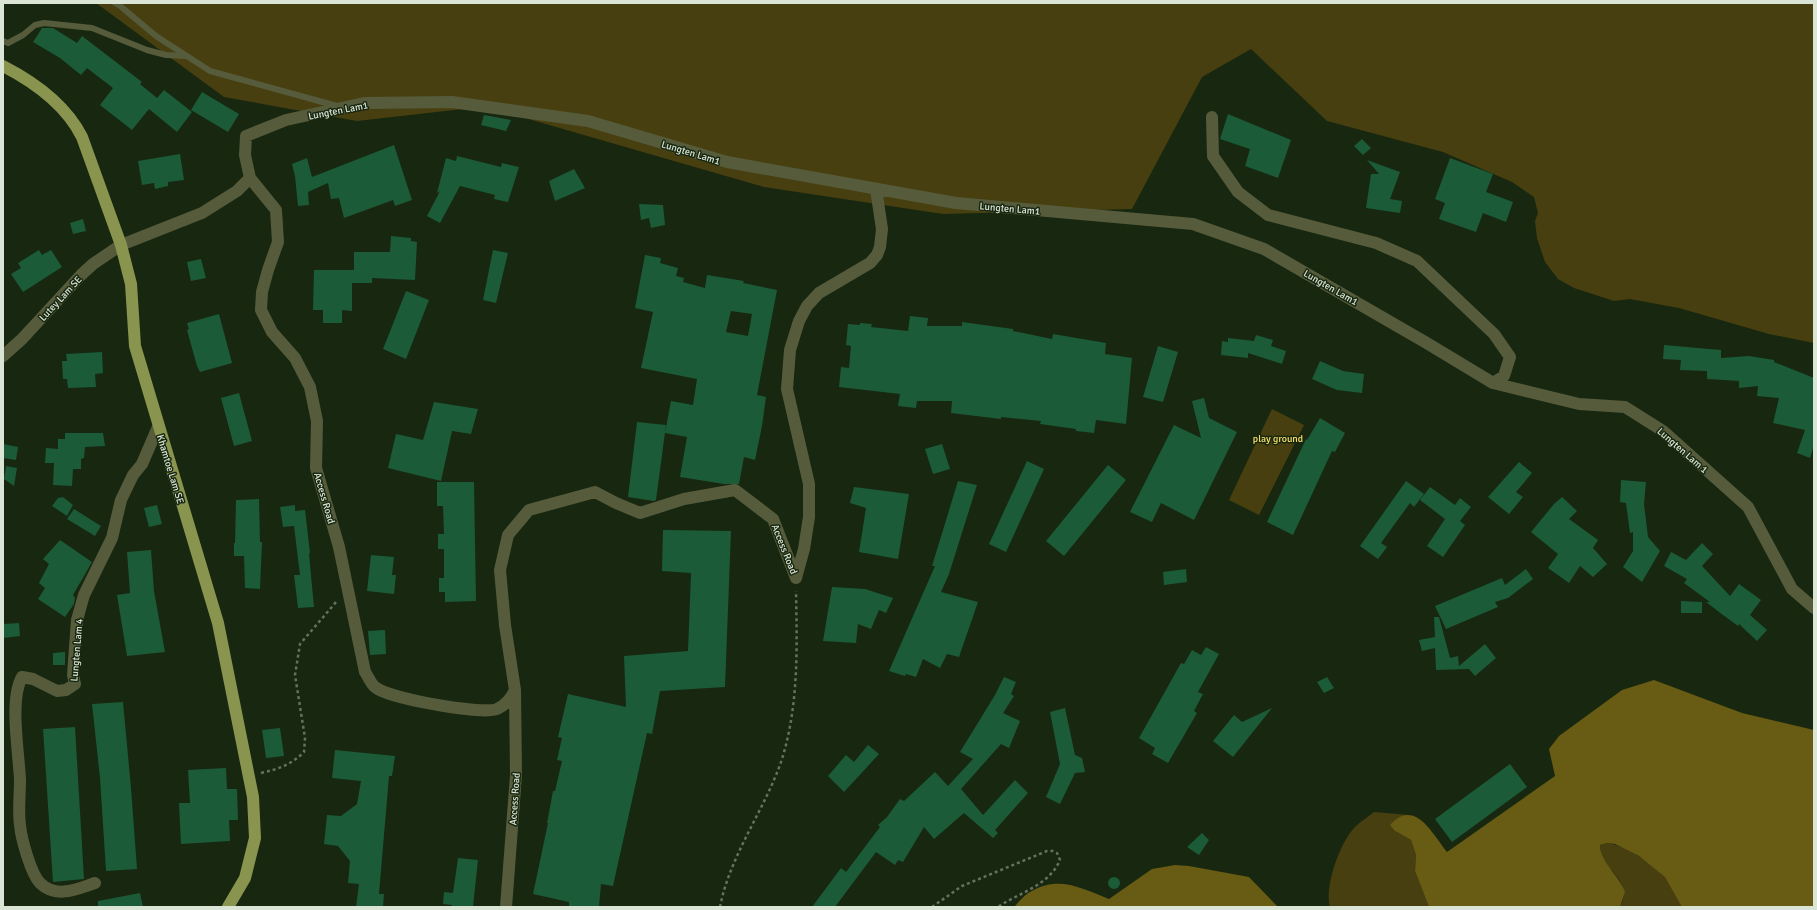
<svg xmlns="http://www.w3.org/2000/svg" width="1817" height="910" font-family="Signika,sans-serif">
<rect width="100%" height="100%" fill="#182710"/>
<path fill="#483f10" d="M 96,3 L 1814,3 L 1814,343 L 1769,334 L 1679,308 L 1630,299 L 1614,301 L 1574,288 L 1558,279 L 1545,262 L 1537,238 L 1535,221 L 1538,213 L 1534,197 L 1512,182 L 1443,152 L 1327,121 L 1251,49 L 1202,77 L 1132,209 L 943,214 L 764,187 L 525,118 L 463,109 L 357,121 L 224,97 Z
M 1272,409 L 1304,425 L 1259,515 L 1229,500 Z
M 1374,812 L 1409,815 L 1402,817 L 1395,831 L 1411,840 L 1416,855 L 1415,871 L 1429,907 L 1330,907 C 1324,887 1340,842 1355,827 C 1361,821 1368,817 1374,812 Z
M 1607,843 C 1623,845 1655,864 1666,877 C 1672,885 1678,897 1682,907 L 1620,907 C 1635,879 1599,869 1600,845 Z"/>
<path fill="#685b13" d="M 1654,680 L 1742,713 L 1814,730 L 1814,907 L 1682,907 L 1665,877 L 1639,856 L 1615,844 L 1607,843 L 1600,845 C 1599,860 1620,877 1625,892 L 1620,907 L 1429,907 L 1415,871 L 1416,855 L 1411,840 L 1395,831 L 1390,825 C 1415,797 1433,835 1447,852 L 1555,776 L 1549,749 L 1559,736 L 1622,690 Z
M 1175,865 L 1189,866 L 1249,877 L 1278,907 L 1014,907 C 1019,902 1024,895 1030,892 C 1058,875 1081,888 1109,899 L 1152,869 Z"/>
<path fill="#1b5b38" fill-rule="evenodd" d="M 42,28 L 53,28 L 77,43 L 82,36 L 142,82 L 140,84 L 157,98 L 164,90 L 192,112 L 177,132 L 149,109 L 132,130 L 100,105 L 113,88 L 87,68 L 81,75 L 60,58 L 33,42 Z
M 202,92 L 239,114 L 228,132 L 191,110 Z
M 1228,114 L 1291,140 L 1278,178 L 1245,166 L 1250,149 L 1220,139 Z
M 484,115 L 511,120 L 506,131 L 481,125 Z
M 1362,139 L 1371,148 L 1363,155 L 1354,146 Z
M 394,145 L 412,200 L 395,206 L 393,200 L 344,218 L 339,198 L 331,199 L 328,183 L 308,192 L 309,205 L 298,206 L 295,176 L 292,164 L 307,158 L 312,177 Z
M 180,154 L 184,180 L 168,182 L 168,186 L 155,189 L 154,183 L 142,185 L 138,161 Z
M 457,156 L 501,167 L 502,163 L 519,167 L 508,202 L 494,199 L 495,195 L 460,186 L 440,223 L 427,216 L 440,191 L 437,193 L 446,158 L 456,161 Z
M 1450,158 L 1493,174 L 1486,192 L 1513,202 L 1506,222 L 1483,213 L 1476,232 L 1439,219 L 1445,203 L 1435,199 Z
M 1367,160 L 1400,172 L 1390,199 L 1402,201 L 1400,213 L 1366,208 L 1371,174 L 1379,174 Z
M 574,169 L 585,188 L 555,201 L 549,181 Z
M 639,204 L 663,205 L 665,225 L 651,228 L 649,218 L 641,220 Z
M 83,219 L 86,231 L 73,234 L 70,223 Z
M 391,236 L 411,238 L 411,241 L 417,242 L 415,280 L 372,278 L 372,283 L 352,283 L 352,311 L 342,310 L 342,323 L 323,323 L 323,310 L 313,310 L 314,270 L 354,270 L 354,252 L 390,252 Z
M 39,250 L 42,255 L 51,250 L 62,267 L 23,292 L 11,274 L 21,268 L 18,263 Z
M 493,250 L 508,253 L 496,303 L 483,300 Z
M 645,255 L 661,258 L 660,263 L 678,268 L 676,276 L 684,278 L 683,282 L 705,288 L 707,275 L 744,281 L 743,283 L 777,290 L 757,395 L 766,397 L 762,426 L 755,460 L 744,457 L 739,484 L 724,484 L 680,477 L 687,437 L 665,433 L 671,401 L 693,405 L 697,379 L 641,368 L 653,312 L 635,308 ZM 731,311 L 752,314 L 748,336 L 726,332 Z
M 201,259 L 206,278 L 191,281 L 187,262 Z
M 406,291 L 429,300 L 406,359 L 383,349 Z
M 219,314 L 232,363 L 200,372 L 197,366 L 187,330 L 189,329 L 187,323 Z
M 910,316 L 928,318 L 927,326 L 962,326 L 962,322 L 1013,329 L 1013,331 L 1052,339 L 1053,334 L 1106,343 L 1105,354 L 1132,358 L 1126,424 L 1096,420 L 1094,433 L 1076,431 L 1076,429 L 1040,424 L 1041,421 L 1001,417 L 1001,419 L 951,413 L 952,401 L 917,401 L 916,408 L 898,406 L 900,394 L 839,387 L 841,367 L 849,368 L 851,346 L 846,345 L 848,324 L 860,325 L 860,323 L 872,324 L 871,327 L 908,331 Z
M 1256,335 L 1273,340 L 1271,346 L 1286,351 L 1282,364 L 1248,353 L 1248,358 L 1221,355 L 1222,341 L 1228,342 L 1228,338 L 1254,341 Z
M 1664,345 L 1721,350 L 1721,358 L 1749,356 L 1774,360 L 1774,362 L 1814,378 L 1814,445 L 1810,458 L 1797,453 L 1805,430 L 1773,423 L 1779,398 L 1757,396 L 1758,386 L 1739,388 L 1739,381 L 1707,379 L 1707,371 L 1680,370 L 1681,360 L 1663,359 Z
M 1158,346 L 1178,352 L 1163,402 L 1143,397 Z
M 102,352 L 103,373 L 95,374 L 96,387 L 68,388 L 67,379 L 63,379 L 62,361 L 67,361 L 66,354 Z
M 1320,361 L 1343,371 L 1364,374 L 1362,393 L 1337,390 L 1312,379 Z
M 239,393 L 252,441 L 234,446 L 221,398 Z
M 1204,398 L 1209,418 L 1237,432 L 1194,520 L 1161,503 L 1152,522 L 1130,512 L 1174,425 L 1201,438 L 1192,401 Z
M 434,402 L 478,409 L 471,434 L 452,431 L 441,481 L 388,468 L 396,434 L 423,440 Z
M 1320,418 L 1345,433 L 1335,452 L 1332,451 L 1293,535 L 1267,522 L 1306,439 L 1307,440 Z
M 637,422 L 666,425 L 656,500 L 654,501 L 628,497 Z
M 65,433 L 103,433 L 105,446 L 85,447 L 84,458 L 81,459 L 81,469 L 73,469 L 72,486 L 53,485 L 54,463 L 45,463 L 46,448 L 58,449 L 58,439 L 65,439 Z
M 3,444 L 18,447 L 16,460 L 3,458 Z
M 942,444 L 950,469 L 933,474 L 925,449 Z
M 1027,461 L 1044,469 L 1006,552 L 989,544 Z
M 1519,462 L 1532,473 L 1516,492 L 1523,497 L 1509,514 L 1488,497 Z
M 1108,465 L 1126,480 L 1064,556 L 1046,541 Z
M 6,466 L 17,468 L 14,486 L 4,479 Z
M 1621,480 L 1646,482 L 1644,504 L 1648,537 L 1660,551 L 1642,582 L 1623,567 L 1633,551 L 1633,532 L 1630,533 L 1626,503 L 1620,502 Z
M 958,481 L 977,485 L 949,574 L 941,592 L 978,602 L 959,657 L 947,654 L 940,668 L 923,659 L 916,677 L 906,674 L 905,676 L 889,671 L 935,566 L 932,566 Z
M 1406,481 L 1424,494 L 1414,507 L 1410,503 L 1381,543 L 1387,547 L 1378,559 L 1360,546 Z
M 437,482 L 474,482 L 476,601 L 445,602 L 445,592 L 439,592 L 439,578 L 444,578 L 444,549 L 438,549 L 438,534 L 444,534 L 443,506 L 437,506 Z
M 854,487 L 909,494 L 898,559 L 859,552 L 866,508 L 850,503 Z
M 1430,487 L 1455,505 L 1460,498 L 1471,507 L 1460,521 L 1465,525 L 1443,557 L 1427,546 L 1445,519 L 1420,500 Z
M 63,497 L 73,505 L 67,516 L 52,506 L 58,498 Z
M 1562,497 L 1577,511 L 1569,519 L 1598,540 L 1593,548 L 1607,564 L 1593,577 L 1580,566 L 1569,583 L 1548,568 L 1558,554 L 1531,532 L 1554,504 Z
M 259,499 L 260,542 L 262,542 L 260,589 L 245,588 L 244,556 L 234,556 L 234,543 L 235,543 L 236,500 Z
M 157,505 L 162,524 L 149,527 L 144,508 Z
M 295,505 L 295,511 L 305,510 L 310,553 L 309,554 L 314,607 L 298,608 L 294,575 L 300,575 L 294,526 L 283,527 L 280,507 Z
M 74,509 L 101,526 L 95,536 L 67,519 Z
M 663,530 L 731,531 L 725,687 L 660,691 L 652,734 L 647,733 L 613,886 L 601,884 L 599,907 L 569,907 L 569,902 L 533,894 L 548,823 L 547,823 L 553,791 L 555,791 L 562,761 L 557,760 L 562,738 L 558,737 L 568,694 L 626,707 L 624,656 L 688,651 L 691,573 L 662,571 Z
M 60,540 L 92,562 L 73,595 L 75,598 L 74,604 L 65,617 L 38,599 L 45,588 L 39,583 L 49,564 L 43,559 Z
M 1702,543 L 1713,554 L 1702,566 L 1730,596 L 1739,584 L 1761,600 L 1750,615 L 1767,630 L 1757,641 L 1739,624 L 1738,626 L 1723,615 L 1706,602 L 1710,602 L 1684,583 L 1687,579 L 1664,566 L 1671,552 L 1686,560 Z
M 151,550 L 154,591 L 165,652 L 127,656 L 117,595 L 130,593 L 127,552 Z
M 371,555 L 394,557 L 392,575 L 396,575 L 394,594 L 367,591 Z
M 1186,569 L 1187,582 L 1164,585 L 1163,572 Z
M 1526,569 L 1533,579 L 1508,598 L 1495,602 L 1498,607 L 1446,629 L 1435,606 L 1502,578 L 1505,585 Z
M 832,587 L 865,589 L 893,598 L 886,613 L 879,610 L 871,629 L 858,624 L 856,643 L 823,641 Z
M 1681,601 L 1702,602 L 1702,613 L 1681,613 Z
M 1434,617 L 1439,617 L 1450,658 L 1458,656 L 1459,666 L 1485,644 L 1496,658 L 1475,676 L 1469,669 L 1436,670 L 1435,648 L 1422,651 L 1419,640 L 1435,637 Z
M 19,623 L 20,636 L 3,638 L 3,624 Z
M 385,630 L 386,654 L 370,655 L 368,631 Z
M 1206,647 L 1219,654 L 1198,692 L 1203,694 L 1194,711 L 1197,713 L 1168,763 L 1152,754 L 1155,748 L 1139,738 L 1181,663 L 1184,664 L 1192,650 L 1201,655 Z
M 65,652 L 65,665 L 53,665 L 53,653 Z
M 1004,677 L 1016,682 L 1011,694 L 1014,696 L 1003,713 L 1020,721 L 1009,748 L 1001,744 L 961,789 L 983,815 L 1015,780 L 1028,793 L 995,830 L 998,833 L 993,838 L 964,813 L 934,839 L 924,827 L 903,862 L 898,860 L 895,865 L 876,852 L 835,907 L 812,907 L 841,868 L 846,872 L 880,827 L 878,825 L 887,817 L 900,799 L 904,801 L 935,772 L 948,786 L 973,759 L 960,752 L 995,695 Z
M 1327,677 L 1334,688 L 1324,693 L 1317,682 Z
M 123,702 L 131,788 L 137,869 L 106,871 L 100,778 L 92,704 Z
M 1065,708 L 1075,755 L 1082,758 L 1085,772 L 1075,773 L 1060,804 L 1046,797 L 1060,764 L 1050,712 Z
M 1272,708 L 1233,757 L 1213,741 L 1234,715 L 1242,722 Z
M 75,727 L 84,879 L 53,882 L 43,729 Z
M 280,728 L 284,756 L 266,758 L 262,730 Z
M 868,745 L 879,754 L 844,792 L 828,776 L 846,755 L 854,762 Z
M 335,750 L 395,756 L 392,776 L 389,776 L 379,894 L 384,894 L 383,907 L 356,907 L 359,884 L 348,883 L 350,861 L 338,846 L 324,844 L 327,815 L 341,816 L 357,804 L 361,781 L 332,778 Z
M 1510,764 L 1527,787 L 1452,842 L 1435,819 Z
M 226,768 L 227,789 L 237,789 L 238,820 L 229,820 L 230,841 L 181,844 L 179,803 L 190,803 L 188,770 Z
M 1202,833 L 1209,840 L 1199,855 L 1187,847 Z
M 458,858 L 478,860 L 473,907 L 452,907 L 452,905 L 443,904 L 444,892 L 453,893 Z
M1108 883a6 6 0 1 1 12 0a6 6 0 1 1-12 0Z
M 140,893 L 143,907 L 98,907 L 98,901 Z"/>
<g fill="none" stroke-linecap="round" stroke-linejoin="round">
<path stroke="#65725f" stroke-width="2.5" stroke-dasharray="3 3" stroke-linecap="butt" d="M 261,773 C 278,769 291,765 304,752 L 305,738 L 295,675 L 300,644 L 337,601
M 720,907 C 730,855 764,811 781,762 C 799,707 797,648 796,591
M 932,907 L 962,886 L 1047,851 L 1053,851 L 1057,853 L 1060,860 C 1049,886 1018,893 998,907"/>
<path stroke="#565c3b" stroke-width="6" d="M 115,3 L 119,5 L 156,36 L 210,71 L 337,106
M 3,41 L 8,43 L 23,35 L 35,25 L 44,23 L 92,28 L 147,50 L 166,55 L 186,56"/>
<path stroke="#565c3b" stroke-width="12" d="M 250,178 L 276,210 L 278,242 L 268,270 L 262,292 L 261,310 L 272,332 L 295,358 L 310,387 L 317,421 L 316,468 L 339,547 L 365,672 C 368,676 371,684 375,687 C 387,698 481,715 497,709 C 506,705 511,699 515,690 L 505,625 L 500,570 L 508,535 L 529,510 L 595,492 L 616,503 L 640,513 L 684,499 L 735,490 L 773,519 L 796,578
M 3,356 L 22,339 L 81,275 L 93,264 L 121,245 L 202,213 L 237,191 L 250,178 L 245,155 L 246,136 L 286,120 L 364,103 L 452,102 L 588,121 L 727,162 L 956,203 L 1193,224 L 1264,249 L 1425,342 L 1493,383 L 1504,376 L 1510,357 L 1494,334 L 1417,261 L 1376,243 L 1268,215 L 1238,192 L 1213,156 L 1212,117
M 1493,383 L 1579,404 L 1625,407 L 1663,431 L 1748,507 L 1792,589 L 1814,608
M 796,578 L 804,549 L 809,517 L 809,484 L 787,389 L 790,350 L 799,321 L 807,306 L 819,293 L 870,263 L 877,255 L 880,247 L 882,229 L 876,189
M 95,883 C 77,889 56,899 40,883 C 31,874 21,838 20,825 C 18,811 20,795 20,780 C 19,753 9,700 22,677 L 33,679 L 57,691 L 66,690 L 75,684 L 73,675 L 77,620 L 84,595 L 112,538 L 121,500 L 133,475 L 142,464 L 158,427
M 506,907 L 516,775 L 515,691"/>
<path stroke="#89944f" stroke-width="12" d="M 3,66 C 34,82 66,105 82,137 L 121,245 L 131,284 L 135,346 L 218,623 L 253,797 L 255,838 L 245,878 L 228,907"/>
</g>
<g text-anchor="middle" stroke-width="3" stroke-linejoin="round" paint-order="stroke">
<g font-size="10" fill="#dae5d6" stroke="#182710">
<text transform="translate(338 110) rotate(-11)" y="4">Lungten Lam1</text>
<text transform="translate(691 152) rotate(17)" y="4">Lungten Lam1</text>
<text transform="translate(1010 208) rotate(5)" y="4">Lungten Lam1</text>
<text transform="translate(1331 287) rotate(30)" y="4">Lungten Lam1</text>
<text transform="translate(60 298) rotate(-47)" y="4">Lutey Lam SE</text>
<text transform="translate(1683 450) rotate(41)" y="4">Lungten Lam 1</text>
<text transform="translate(171 469) rotate(73)" y="4">Khamtoe Lam SE</text>
<text transform="translate(325 498) rotate(74)" y="4">Access Road</text>
<text transform="translate(785 549) rotate(68)" y="4">Access Road</text>
<text transform="translate(76 650) rotate(-85)" y="4">Lungten Lam 4</text>
<text transform="translate(514 799) rotate(-86)" y="4">Access Road</text>
</g>
<g font-size="10" fill="#fae16a" stroke="#182710">
<text x="1278" y="442">play ground</text>
</g>
</g>
<rect width="1817" height="910" fill="none" stroke="#dae5d6" stroke-width="8"/>
</svg>
